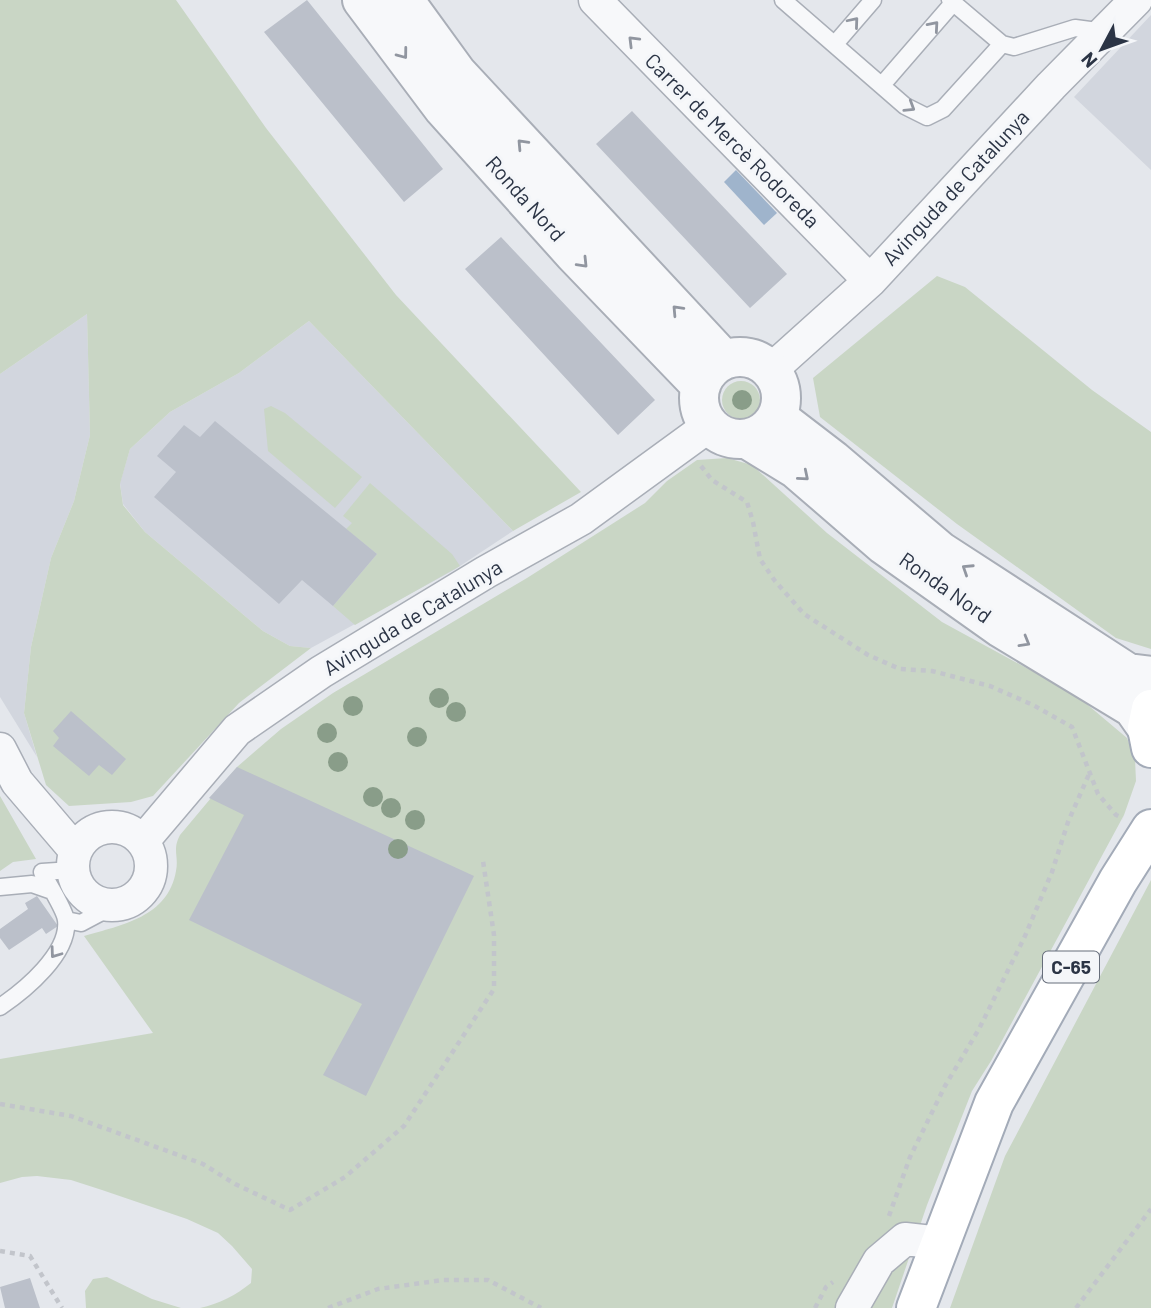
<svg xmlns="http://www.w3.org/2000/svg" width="1151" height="1308" font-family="Barlow,sans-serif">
<rect width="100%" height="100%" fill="#e4e7ec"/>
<path fill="#d2d6de" d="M 1151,15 L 1151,170 L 1074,97 Z
M 87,314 L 90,435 L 74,501 L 51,558 L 31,647 L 24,713 L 37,757 L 0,697 L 0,374 Z
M 309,321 L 513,531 L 454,570 L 311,648 L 290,646 L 263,631 L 145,532 L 123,504 L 120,483 L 130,449 L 170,412 L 239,373 Z"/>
<path fill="#c9d6c5" d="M 0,0 L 176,0 L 266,128 L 396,295 L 581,492 L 513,531 L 309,321 L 239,373 L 170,412 L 130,449 L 120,484 L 123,505 L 145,532 L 263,631 L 290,646 L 311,648 L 239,703 L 153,796 L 131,802 L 69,806 L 46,785 L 24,713 L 31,647 L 51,558 L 74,501 L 90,435 L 87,314 L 0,374 Z
M 937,276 L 965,287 L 1092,390 L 1151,432 L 1151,649 L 1116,638 L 957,524 L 820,417 L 813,378 Z
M722 400a19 19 0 1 1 38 0a19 19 0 1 1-38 0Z
M 271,406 L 285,413 L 362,477 L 335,508 L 268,451 L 264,409 Z
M 727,458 L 752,465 L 827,533 L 942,622 L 1076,695 L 1127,738 L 1135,759 L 1136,781 L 1124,815 L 991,1061 L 972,1091 L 927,1205 L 892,1308 L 200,1308 C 219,1304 236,1295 251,1283 L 252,1269 L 232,1246 L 218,1233 L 187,1219 L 102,1190 L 71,1180 L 37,1176 L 22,1177 L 0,1183 L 0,1059 L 153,1033 L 84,936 C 122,925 168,917 176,871 C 179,856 172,850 180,835 L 237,767 L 281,729 L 333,693 L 527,578 L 645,503 L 667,481 L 697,460 Z
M 370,483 L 452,554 L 460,566 L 355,625 L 333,606 L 377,554 L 346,529 L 352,523 L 343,516 Z
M 0,796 L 36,859 L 13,862 L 0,871 Z
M 1151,880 L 1151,1308 L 950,1308 L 1005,1156 Z
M 107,1277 L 152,1299 L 181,1308 L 86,1308 L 85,1291 L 93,1279 Z"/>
<path fill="#9fb4cc" d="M 736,170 L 777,213 L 764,225 L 724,182 Z"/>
<path fill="#bbc0ca" d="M 307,0 L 443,169 L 404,202 L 264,32 Z
M 632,111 L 787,274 L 750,308 L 596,144 Z
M 501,237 L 655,400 L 618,435 L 465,269 Z
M 215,421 L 377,554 L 333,606 L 302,580 L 279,604 L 154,497 L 176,472 L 157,456 L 184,425 L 200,437 Z
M 71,711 L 126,759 L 112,775 L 99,765 L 89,776 L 53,746 L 59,738 L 53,731 Z
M 237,767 L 474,876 L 366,1096 L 323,1075 L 362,1004 L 189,920 L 244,815 L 209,798 Z
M 37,896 L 58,926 L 46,934 L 42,928 L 9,950 L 0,938 L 0,929 L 28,909 L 25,903 Z
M 30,1278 L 40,1308 L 5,1308 L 0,1287 Z"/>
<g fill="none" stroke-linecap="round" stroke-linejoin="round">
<defs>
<path id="service" d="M 783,0 L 905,106 L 927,117 L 943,109 L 1002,44
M 950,0 L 1002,44 L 1014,47 L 1075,28 L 1105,32
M 835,44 L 873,0
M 882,85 L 953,3
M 0,887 L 32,884 L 52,891
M 66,920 L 81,923 L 113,906
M 0,1007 C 25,990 70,953 66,920 C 65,910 47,882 42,872 L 72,870"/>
<path id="minor" d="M 595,0 L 870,281
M 771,370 L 870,281 L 1051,86 L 1136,0
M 0,749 L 17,782 L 75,850
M73 866a39 39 0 1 1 78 0a39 39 0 1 1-78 0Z
M 143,841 L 237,730 L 321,672 L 486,572 L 581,519 L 710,425
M 852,1308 L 879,1261 L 905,1239 L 941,1243"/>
<path id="tertiary" d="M 362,0 L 443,108 L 574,254 L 701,386
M 404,0 L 457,73 L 724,360
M699 398a41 41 0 1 1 82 0a41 41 0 1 1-82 0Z
M 777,417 L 833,460 L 940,551 L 1128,673 L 1151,676
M 747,439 L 796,469 L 884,545 L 1001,628 L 1133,708 L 1147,728"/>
<path id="primary" d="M 1151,709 L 1147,728 L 1151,748
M 916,1308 L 994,1103 L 1118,881 L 1151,829"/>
</defs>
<use href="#service" stroke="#a9aeb7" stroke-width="19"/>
<use href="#minor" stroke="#a9aeb7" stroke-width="35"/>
<use href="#tertiary" stroke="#a9aeb7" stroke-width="42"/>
<use href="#primary" stroke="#a3abb8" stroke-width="42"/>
<path stroke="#c2c5cb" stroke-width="4.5" stroke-dasharray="5 5" stroke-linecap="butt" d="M 701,466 L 712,480 L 747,502 L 753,522 L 760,559 L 775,581 L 804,614 L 868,655 L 900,669 L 932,671 L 990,686 L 1033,705 L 1072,727 L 1098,794 L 1116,815 L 1123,818
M 0,1104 L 71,1116 L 203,1164 L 235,1184 L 290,1210 L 345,1177 L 404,1126 L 494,989 L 494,935 L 483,861
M 889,1216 L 910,1157 L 945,1086 L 979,1029 L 1025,936 L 1052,872 L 1068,822 L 1090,772
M 0,1251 L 30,1256 L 62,1308
M 328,1308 L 378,1289 L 443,1280 L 488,1280 L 541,1308
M 815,1308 L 826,1287 L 833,1282
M 1076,1308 L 1151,1209"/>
<use href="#service" stroke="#f7f8fa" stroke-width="16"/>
<use href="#minor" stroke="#f7f8fa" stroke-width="32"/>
<use href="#tertiary" stroke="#f7f8fa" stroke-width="38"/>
<use href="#primary" stroke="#fff" stroke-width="38"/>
</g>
<g fill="#899d89">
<circle cx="742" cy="400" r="10"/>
<circle cx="439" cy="698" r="10"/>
<circle cx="353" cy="706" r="10"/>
<circle cx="456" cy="712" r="10"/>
<circle cx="327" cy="733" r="10"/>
<circle cx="417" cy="737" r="10"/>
<circle cx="338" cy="762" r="10"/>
<circle cx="373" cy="797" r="10"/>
<circle cx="391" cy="808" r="10"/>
<circle cx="415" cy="820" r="10"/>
<circle cx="398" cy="849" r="10"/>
</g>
<defs><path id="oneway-chevron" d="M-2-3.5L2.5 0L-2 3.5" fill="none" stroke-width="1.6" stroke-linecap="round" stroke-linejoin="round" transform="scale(1.75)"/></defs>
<g stroke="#9196a0">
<use href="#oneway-chevron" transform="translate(854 22) rotate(-50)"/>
<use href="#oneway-chevron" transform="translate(934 26) rotate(-49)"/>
<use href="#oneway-chevron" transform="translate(633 41) rotate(-135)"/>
<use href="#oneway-chevron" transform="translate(403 54) rotate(53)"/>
<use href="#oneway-chevron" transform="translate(910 107) rotate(32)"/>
<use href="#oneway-chevron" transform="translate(522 144) rotate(-133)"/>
<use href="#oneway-chevron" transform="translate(583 263) rotate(46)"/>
<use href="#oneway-chevron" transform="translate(677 310) rotate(-133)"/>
<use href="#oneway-chevron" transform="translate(804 476) rotate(40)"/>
<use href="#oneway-chevron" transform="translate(967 569) rotate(-147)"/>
<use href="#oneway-chevron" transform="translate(1025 642) rotate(30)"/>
<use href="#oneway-chevron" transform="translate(55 953) rotate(126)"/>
</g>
<g text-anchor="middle" stroke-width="6" stroke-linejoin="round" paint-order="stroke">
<rect fill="#f4f6f9" stroke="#676e7b" stroke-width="2" x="1043" y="951.5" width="56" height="31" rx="5"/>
<g font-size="19" font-weight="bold" fill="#2b3445">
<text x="1071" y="974">C-65</text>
</g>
<g font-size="21" fill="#2b3445" stroke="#f4f6f9">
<text transform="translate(732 141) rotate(45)" y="7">Carrer de Mercè Rodoreda</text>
<text transform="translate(956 188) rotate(-47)" y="7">Avinguda de Catalunya</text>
<text transform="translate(525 199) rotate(48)" y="7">Ronda Nord</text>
<text transform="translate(945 588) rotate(35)" y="7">Ronda Nord</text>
<text transform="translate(413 618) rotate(-31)" y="7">Avinguda de Catalunya</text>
</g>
</g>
<g transform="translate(1102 49) rotate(229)" stroke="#f4f6f9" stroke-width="5" paint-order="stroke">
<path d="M0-5L12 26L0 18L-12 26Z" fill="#2b3445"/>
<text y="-10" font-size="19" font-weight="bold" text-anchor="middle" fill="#2b3445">N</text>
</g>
</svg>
